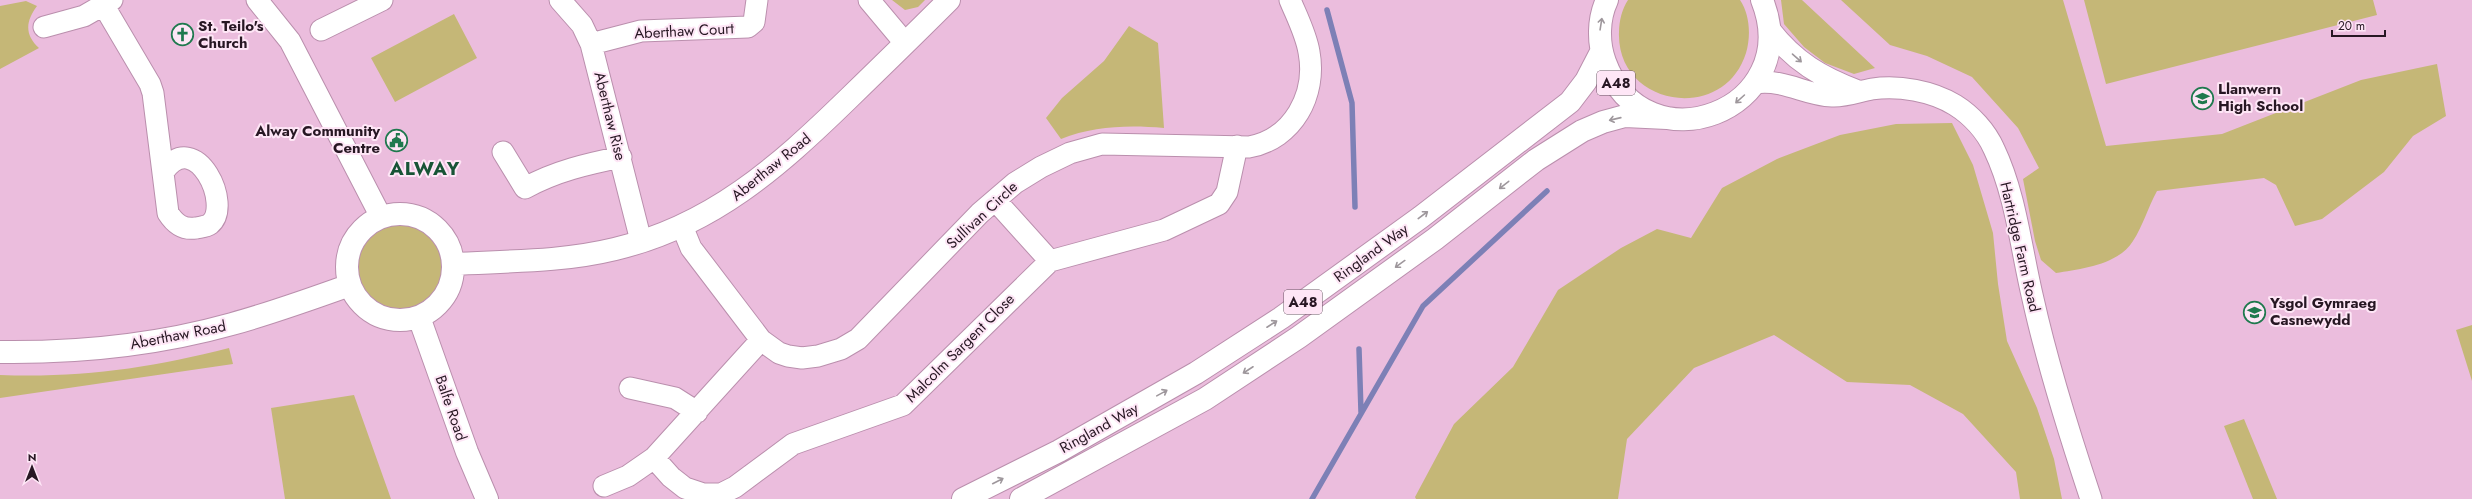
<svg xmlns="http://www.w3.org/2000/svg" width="2472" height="499" font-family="Jost,sans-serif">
<rect width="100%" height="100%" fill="#ebbddd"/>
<path fill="#c5b777" d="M 892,0 L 925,0 L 918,7 L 905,10 Z
M 1628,0 L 1740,0 C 1750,15 1751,36 1746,53 C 1724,124 1616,107 1619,32 C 1619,21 1622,9 1628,0 Z
M 1781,0 L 1802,0 L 1875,68 L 1854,74 L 1825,63 L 1804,47 L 1784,24 Z
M 1841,0 L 2063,0 L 2106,146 L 2222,134 L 2361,80 L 2437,64 L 2446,116 L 2413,136 L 2384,172 L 2322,219 L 2295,226 L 2276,185 L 2264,178 L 2157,191 C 2148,207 2143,226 2133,241 C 2118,265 2081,269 2056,273 L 2041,260 L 2035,241 L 2023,179 L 2039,168 L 2018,128 L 1972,77 L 1927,56 L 1890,45 Z
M 2084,0 L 2373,0 L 2377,15 L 2106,84 Z
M 26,1 L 37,6 C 26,21 24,34 39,48 L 0,69 L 0,6 Z
M 454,14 L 477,58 L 395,102 L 371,58 Z
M 1129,26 L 1158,43 L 1164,128 C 1128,125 1094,126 1061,139 L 1046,118 L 1062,98 L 1104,61 Z
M 1952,123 L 1973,165 L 1993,233 L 1998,284 L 2007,341 L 2037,408 L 2054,459 L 2062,499 L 2020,499 L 2016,472 L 1963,414 L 1910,385 L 1847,382 L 1774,335 L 1694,368 L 1627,439 L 1618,499 L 1416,499 L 1415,497 L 1454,424 L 1513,367 L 1558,290 L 1621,248 L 1657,229 L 1691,238 L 1722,188 L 1777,159 L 1840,135 L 1896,124 Z
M358 267a42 42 0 1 1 84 0a42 42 0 1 1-84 0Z
M 2472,325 L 2472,381 L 2456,330 Z
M 229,348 L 233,364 L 0,398 L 0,375 C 81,378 151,368 229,348 Z
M 354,395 L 391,499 L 285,499 L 271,408 Z
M 2244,419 L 2277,499 L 2253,499 L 2224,426 Z"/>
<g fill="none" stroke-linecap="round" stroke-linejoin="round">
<path stroke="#7d80b6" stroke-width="5.5" d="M 1327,10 L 1352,103 L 1355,207
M 1359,349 L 1361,412
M 1312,499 L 1423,306 L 1547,191"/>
<defs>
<path id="street" d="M 257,0 L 290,41 L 381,217
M 560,0 L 582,25 L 591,44 L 641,241
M 869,0 L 905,43
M 104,6 L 150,84 L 153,93 L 168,213 C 175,224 183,230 196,228 C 200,227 206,227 210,224 C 233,206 196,127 164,171
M 44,27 L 84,16 L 112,0
M 321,30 L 382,0
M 1770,30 C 1795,62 1821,77 1858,91
M 591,44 L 641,31 L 748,27 L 754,22 L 757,0
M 1755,83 C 1786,79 1804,95 1832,96 C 1845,97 1860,91 1872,89 C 1899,85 1932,91 1955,105 C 1971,115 1986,131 1994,149 C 2016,195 2021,249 2033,299 C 2048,367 2069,433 2091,499
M 503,152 L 525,188 C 556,171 587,164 621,157
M 995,200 L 1050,261
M 682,226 L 691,248 L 761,340 L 779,353 L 788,356 L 802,358 L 818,356 L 841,349 L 858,339 L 980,213 L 1015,183 L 1041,167 L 1070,153 L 1102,144 L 1249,147 C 1293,139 1317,95 1309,52 C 1306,34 1297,17 1290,0
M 630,388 L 675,398 L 697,412
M 654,458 L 671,477 L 685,488 L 703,494 L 721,494 L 735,487 L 793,444 L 903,405 L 1050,261 L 1164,230 L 1219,204 L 1227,192 L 1237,146
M 604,486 L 628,476 L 654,458 L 761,340"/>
<path id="secondary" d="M347 267a53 53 0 1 1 106 0a53 53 0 1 1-106 0Z
M 453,264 C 507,261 562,262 615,249 C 712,226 778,167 848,99 C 882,66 916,33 949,0
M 419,317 L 467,452 L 487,499
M 0,352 C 78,353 157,345 232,324 C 272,313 311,299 350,285"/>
<path id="primary" d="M 1607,0 C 1598,19 1598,43 1605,62 C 1645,171 1806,110 1762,0
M 963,499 L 1059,451 L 1196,373 L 1281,318 L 1421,217 L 1570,102 L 1586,81 L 1601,52
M 1021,499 L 1205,399 L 1299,337 L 1435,239 L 1536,160 L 1582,131 L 1603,122 L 1625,116 L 1667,118"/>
</defs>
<use href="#street" stroke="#ba8fad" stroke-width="23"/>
<use href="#secondary" stroke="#ba8fad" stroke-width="24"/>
<use href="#primary" stroke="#ba8fad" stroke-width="24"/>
<use href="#street" stroke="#fff" stroke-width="21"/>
<use href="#secondary" stroke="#fff" stroke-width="22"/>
<use href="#primary" stroke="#fff" stroke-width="22"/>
</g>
<defs><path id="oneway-shaft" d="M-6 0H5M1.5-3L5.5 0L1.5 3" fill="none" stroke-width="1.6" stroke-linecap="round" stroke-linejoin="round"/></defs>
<g stroke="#9e979c">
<use href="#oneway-shaft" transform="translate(1601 24) rotate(-81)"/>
<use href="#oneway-shaft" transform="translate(1797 58) rotate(41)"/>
<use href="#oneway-shaft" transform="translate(1740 99) rotate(138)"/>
<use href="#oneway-shaft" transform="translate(1615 119) rotate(167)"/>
<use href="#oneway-shaft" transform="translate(1504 185) rotate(142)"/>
<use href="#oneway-shaft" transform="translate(1423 215) rotate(-37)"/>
<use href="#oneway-shaft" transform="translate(1400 264) rotate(144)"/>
<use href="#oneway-shaft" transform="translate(1272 324) rotate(-33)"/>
<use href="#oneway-shaft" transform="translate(1248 370) rotate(147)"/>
<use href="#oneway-shaft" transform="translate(1162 393) rotate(-29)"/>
<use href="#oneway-shaft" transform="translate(998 481) rotate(-27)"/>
</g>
<defs>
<symbol id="church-ring" viewBox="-11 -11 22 22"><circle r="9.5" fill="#fee6f6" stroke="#1f794e" stroke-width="1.5"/><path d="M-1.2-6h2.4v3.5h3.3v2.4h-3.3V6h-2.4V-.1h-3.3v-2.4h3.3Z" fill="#1f794e"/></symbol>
<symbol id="school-ring" viewBox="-11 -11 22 22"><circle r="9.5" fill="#fee6f6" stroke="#1f794e" stroke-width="1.5"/><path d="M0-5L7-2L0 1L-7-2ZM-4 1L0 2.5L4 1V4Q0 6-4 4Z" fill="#1f794e"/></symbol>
<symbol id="civic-ring" viewBox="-11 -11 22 22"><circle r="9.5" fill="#fee6f6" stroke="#1f794e" stroke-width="1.5"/><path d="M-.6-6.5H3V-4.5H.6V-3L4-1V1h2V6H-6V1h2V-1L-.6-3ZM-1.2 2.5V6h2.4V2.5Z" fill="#1f794e"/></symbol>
</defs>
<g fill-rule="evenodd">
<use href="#church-ring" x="170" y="22" width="25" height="25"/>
<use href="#school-ring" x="2190" y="86" width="25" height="25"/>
<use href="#civic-ring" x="384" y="128" width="25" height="25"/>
<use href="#school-ring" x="2242" y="300" width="25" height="25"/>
</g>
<g text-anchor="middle" stroke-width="4" stroke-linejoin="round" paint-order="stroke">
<g fill="#fee6f6" stroke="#685562" stroke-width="1">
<rect x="1597" y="71" width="38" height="24" rx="3"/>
<rect x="1284" y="290" width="38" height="24" rx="3"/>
</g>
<g font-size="14" font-weight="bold" fill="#271723">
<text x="1616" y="88">A48</text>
<text x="1303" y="307">A48</text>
</g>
<g font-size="15" font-weight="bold" fill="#271723" stroke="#fee6f6" text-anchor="start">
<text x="198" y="31">St. Teilo's<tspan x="198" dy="17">Church</tspan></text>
<text x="2218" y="94">Llanwern<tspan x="2218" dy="17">High School</tspan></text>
<text x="380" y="136" text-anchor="end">Alway Community<tspan x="380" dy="17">Centre</tspan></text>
<text x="2270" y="308">Ysgol Gymraeg<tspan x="2270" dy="17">Casnewydd</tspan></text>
</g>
<g font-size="15" fill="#271723" stroke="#fee6f6">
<text transform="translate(684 31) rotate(-3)" y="5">Aberthaw Court</text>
<text transform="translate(610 116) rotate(76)" y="5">Aberthaw Rise</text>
<text transform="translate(771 167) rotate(-39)" y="5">Aberthaw Road</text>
<text transform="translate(982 215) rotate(-43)" y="5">Sullivan Circle</text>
<text transform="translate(2020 247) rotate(77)" y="5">Hartridge Farm Road</text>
<text transform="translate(1371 253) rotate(-36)" y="5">Ringland Way</text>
<text transform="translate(178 335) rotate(-11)" y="5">Aberthaw Road</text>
<text transform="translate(960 348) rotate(-45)" y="5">Malcolm Sargent Close</text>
<text transform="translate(451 408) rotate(71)" y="5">Balfe Road</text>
<text transform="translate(1099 428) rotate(-29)" y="5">Ringland Way</text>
</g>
<g font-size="19" font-weight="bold" letter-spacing="1" fill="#185436" stroke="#fee6f6">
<text x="425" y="175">ALWAY</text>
</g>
</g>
<g transform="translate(32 467)" stroke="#fee6f6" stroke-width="3" paint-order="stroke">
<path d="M0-3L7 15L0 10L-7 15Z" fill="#271723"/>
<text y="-6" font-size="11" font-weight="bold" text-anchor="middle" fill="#271723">N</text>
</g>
<path d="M2332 30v6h53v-6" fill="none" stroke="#271723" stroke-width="2"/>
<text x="2338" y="30" font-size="12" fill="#271723" stroke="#fee6f6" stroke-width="3" paint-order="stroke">20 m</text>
</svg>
